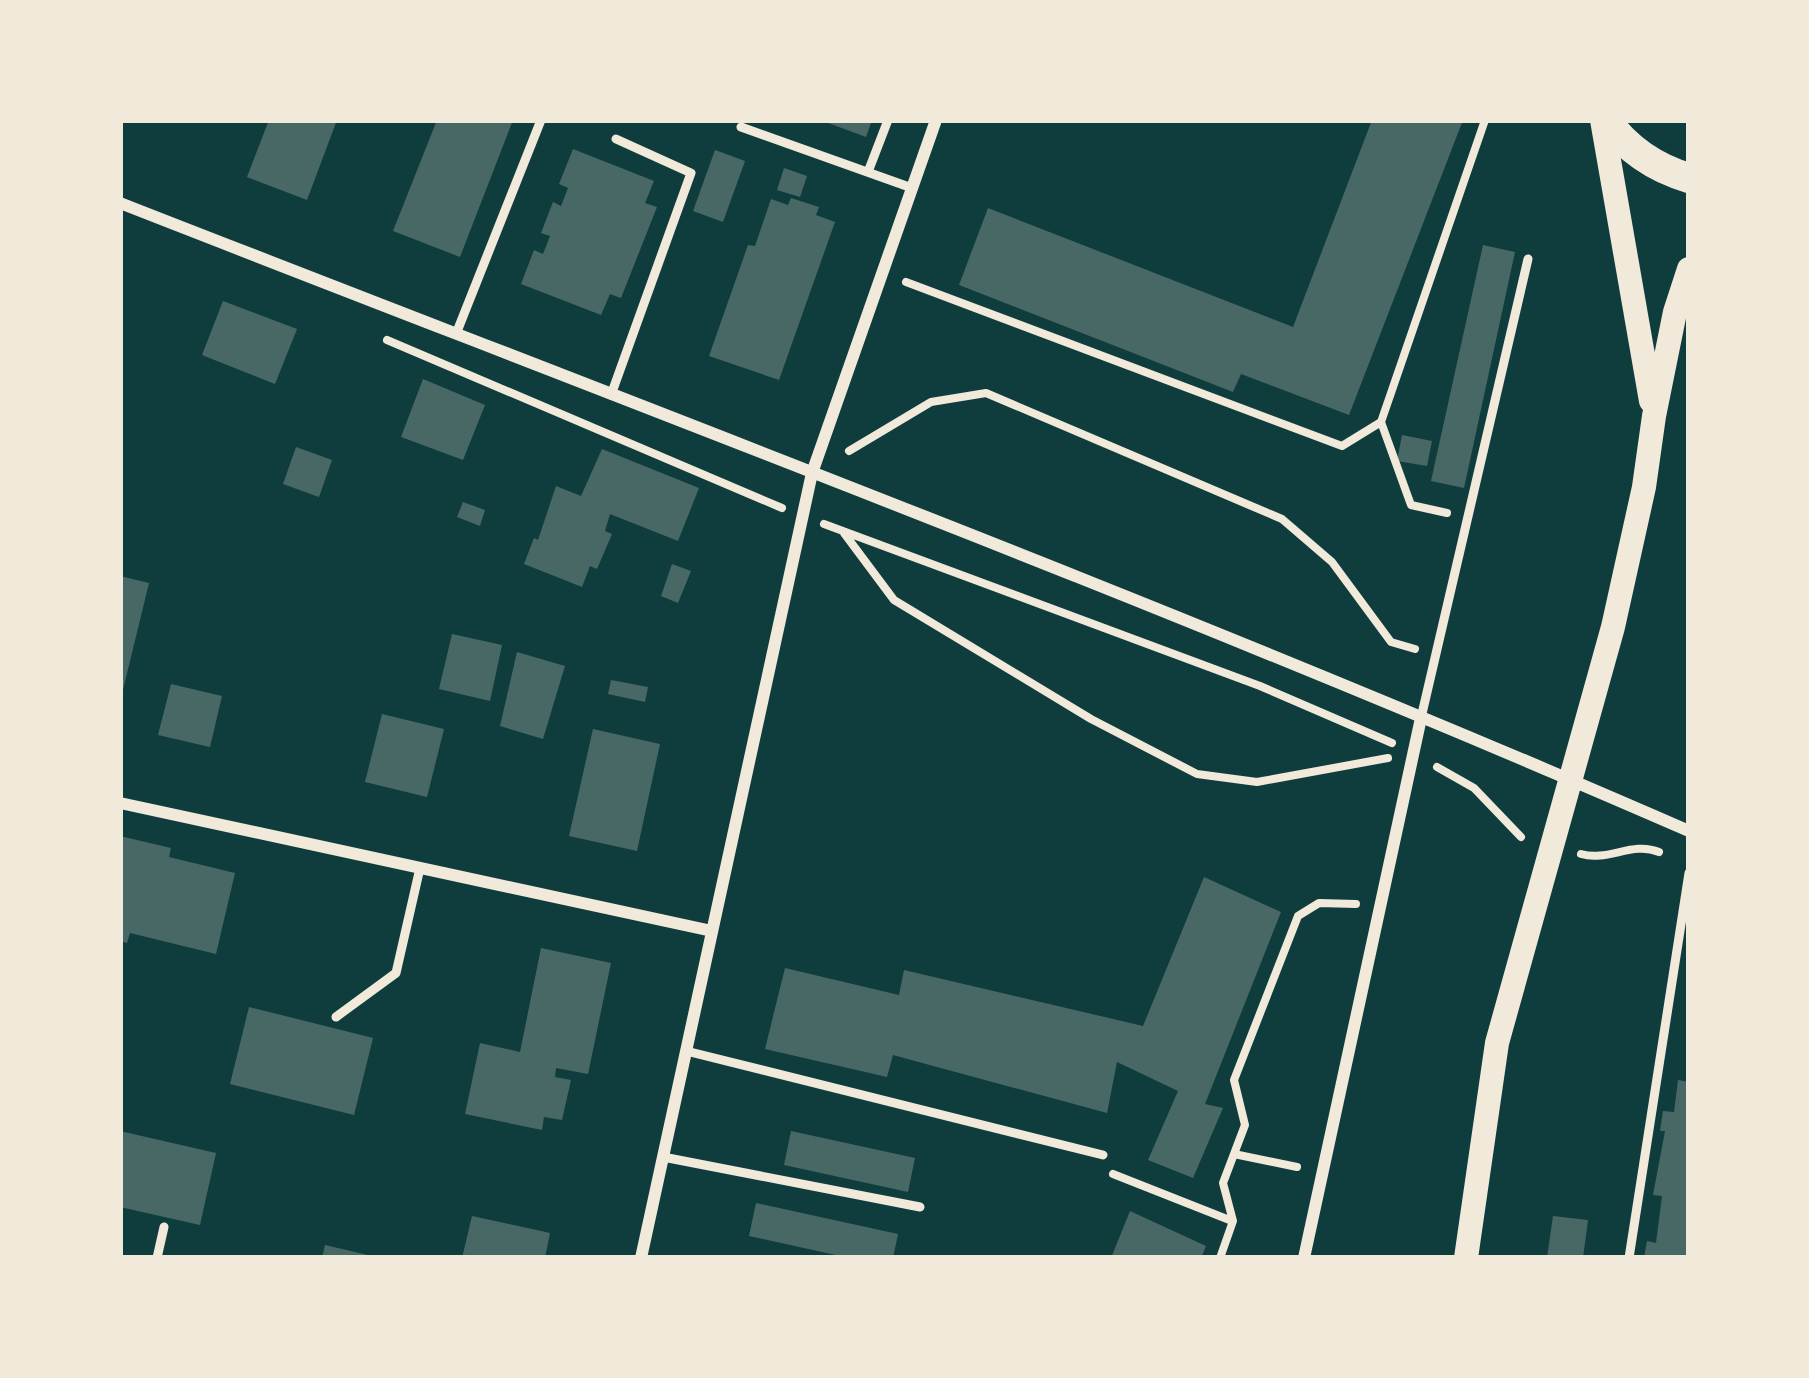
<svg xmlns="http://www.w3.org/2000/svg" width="1809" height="1378" font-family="Roboto,sans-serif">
<rect width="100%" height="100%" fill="#0f3d3e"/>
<path fill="#486865" d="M 269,120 L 337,120 L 307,200 L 247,177 Z
M 437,120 L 513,120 L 460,257 L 393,231 Z
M 820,120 L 872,120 L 866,137 Z
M 1372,120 L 1463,120 L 1349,415 L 1241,374 L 1233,392 L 959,285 L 988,208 L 1293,327 Z
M 573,149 L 654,181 L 645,203 L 657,207 L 621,298 L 610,294 L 601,315 L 521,284 L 534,250 L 543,254 L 550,236 L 541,233 L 553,202 L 561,206 L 568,188 L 559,184 Z
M 715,150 L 745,161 L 723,222 L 693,211 Z
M 784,168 L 807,176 L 800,197 L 777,190 Z
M 791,198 L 819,207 L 816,215 L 835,222 L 779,380 L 709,356 L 748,245 L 755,246 L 771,199 L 788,205 Z
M 1483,245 L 1515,252 L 1464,488 L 1431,481 Z
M 223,301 L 297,329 L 275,384 L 202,355 Z
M 423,379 L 485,405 L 463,460 L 401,437 Z
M 1402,435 L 1432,441 L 1427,466 L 1397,461 Z
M 296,447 L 332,460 L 319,497 L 283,484 Z
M 602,449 L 699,488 L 678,541 L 610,514 L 605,531 L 612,534 L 597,569 L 590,566 L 582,587 L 524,564 L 534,538 L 538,540 L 556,486 L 581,496 Z
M 463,502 L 485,510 L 480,526 L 457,517 Z
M 672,564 L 691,571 L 678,603 L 661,596 Z
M 120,576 L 149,583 L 122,694 L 120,694 Z
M 452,634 L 502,645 L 490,701 L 439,689 Z
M 517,652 L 565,666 L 543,739 L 500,726 Z
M 611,680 L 648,687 L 645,702 L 608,694 Z
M 171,684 L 222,696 L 210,747 L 158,735 Z
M 382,714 L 444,729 L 427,797 L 365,782 Z
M 593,729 L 660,744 L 637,851 L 569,836 Z
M 120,836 L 171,848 L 169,857 L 235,873 L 216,954 L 130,933 L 127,943 L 120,941 Z
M 1204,877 L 1281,912 L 1205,1104 L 1223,1108 L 1193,1178 L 1148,1160 L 1178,1091 L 1117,1062 L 1107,1113 L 893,1055 L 887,1077 L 765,1049 L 785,968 L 899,995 L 904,970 L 1143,1026 Z
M 541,948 L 611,963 L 588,1074 L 556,1068 L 555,1077 L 571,1080 L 562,1120 L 544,1117 L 542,1130 L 465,1114 L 480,1043 L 520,1052 Z
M 249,1007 L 373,1038 L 354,1115 L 230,1084 Z
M 1678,1080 L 1689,1082 L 1689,1258 L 1644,1258 L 1647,1241 L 1656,1243 L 1662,1196 L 1653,1195 L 1665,1131 L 1660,1131 L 1663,1111 L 1674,1112 Z
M 120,1131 L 216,1153 L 200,1225 L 120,1207 Z
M 791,1131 L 915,1158 L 908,1192 L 784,1165 Z
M 756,1203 L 898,1234 L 893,1258 L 849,1258 L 749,1236 Z
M 1130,1211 L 1206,1246 L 1201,1258 L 1111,1258 Z
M 472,1216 L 550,1233 L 545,1258 L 462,1258 Z
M 1553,1216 L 1588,1220 L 1583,1258 L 1547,1258 Z
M 325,1245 L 372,1256 L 371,1258 L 322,1258 Z"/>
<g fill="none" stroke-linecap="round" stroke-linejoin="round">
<path stroke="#f1e9da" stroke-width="8" d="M 906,282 L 1342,446 L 1381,422 L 1485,120
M 387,340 L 782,508
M 1381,422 L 1411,505 L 1447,513
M 849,451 L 931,402 L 986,393 L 1282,519 L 1332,562 L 1391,642 L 1415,649
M 824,524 L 1260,686 L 1392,743
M 844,533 L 894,600 L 1091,719 L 1197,774 L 1257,782 L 1388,758
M 1437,767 L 1474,788 L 1521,837
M 1581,854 C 1608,862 1632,841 1659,852
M 1234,1154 L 1297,1167
M 1113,1174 L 1232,1221
M 1220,1258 L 1233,1221 L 1223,1183 L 1245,1125 L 1234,1080 L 1298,916 L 1319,903 L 1356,904"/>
<path stroke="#f1e9da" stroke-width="9" d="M 741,127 L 912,188
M 868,172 L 888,120
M 456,334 L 541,120
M 611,395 L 691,173 L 616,139
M 1421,718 L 1528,259
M 336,1017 L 396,973 L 420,868
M 686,1051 L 1103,1155
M 663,1157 L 920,1207
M 157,1258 L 164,1227
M 1629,1258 L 1689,873"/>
<path stroke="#f1e9da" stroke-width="12" d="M 120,203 C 644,408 1173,606 1689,831
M 120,803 L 712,931
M 641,1258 L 812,473 L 936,120
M 1304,1258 L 1421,718"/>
<path stroke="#f1e9da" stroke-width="24" d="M 1602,120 L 1651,401
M 1466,1258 L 1497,1043 L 1613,627 L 1644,487 L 1654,416 L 1675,312 L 1689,269"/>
<path stroke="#f1e9da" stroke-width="30" d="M 1606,120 C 1627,149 1655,168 1689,178"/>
</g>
<rect width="1809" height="1378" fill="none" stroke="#f1e9da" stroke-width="246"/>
</svg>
